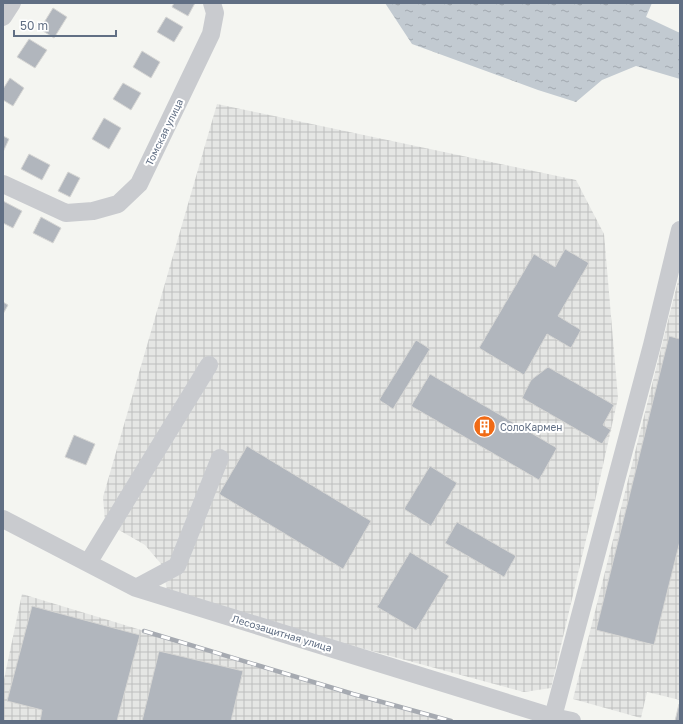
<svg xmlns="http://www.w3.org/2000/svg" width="683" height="724" font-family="'Golos Text',sans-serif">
<defs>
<pattern id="industrial-grid" width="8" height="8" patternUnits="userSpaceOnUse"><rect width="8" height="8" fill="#e5e6e4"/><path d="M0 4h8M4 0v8" fill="none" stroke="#bdbfbe"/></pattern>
<pattern id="water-ripples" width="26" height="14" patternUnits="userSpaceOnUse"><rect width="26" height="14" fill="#c2cad1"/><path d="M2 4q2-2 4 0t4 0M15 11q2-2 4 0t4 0" fill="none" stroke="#a1a8af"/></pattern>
</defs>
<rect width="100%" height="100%" fill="#f4f5f1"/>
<path fill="url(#industrial-grid)" d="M 217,104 L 576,180 L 604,234 L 618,398 L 593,510 L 551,688 L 524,692 L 183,600 L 167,590 L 162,565 L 145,545 L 105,522 L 103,497 Z
M 680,273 L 680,700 L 647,692 L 641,718 L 573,699 Z
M 22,594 L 353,694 L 451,721 L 3,721 L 3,684 Z"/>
<path fill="url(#water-ripples)" d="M 385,3 L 652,3 L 646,17 L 680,33 L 680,79 L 636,66 L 602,80 L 576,102 L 538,90 L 412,44 Z"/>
<path fill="#b1b6bd" stroke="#d6d6d4" d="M 174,3 L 195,3 L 188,16 L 172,7 Z
M 53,8 L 67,17 L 54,38 L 40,29 Z
M 166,17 L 183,27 L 174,42 L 157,32 Z
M 29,39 L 47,50 L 35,68 L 17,57 Z
M 142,51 L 160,62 L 151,78 L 133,67 Z
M 10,78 L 24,88 L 13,106 L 3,100 L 3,89 Z
M 123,83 L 141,93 L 131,110 L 113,99 Z
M 104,118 L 121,128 L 109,149 L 92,139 Z
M 3,136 L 9,139 L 3,152 Z
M 29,154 L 50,165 L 42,180 L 21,169 Z
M 68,172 L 80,178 L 70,197 L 58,191 Z
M 3,201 L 22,211 L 13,228 L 3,223 Z
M 41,217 L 61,228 L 53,243 L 33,233 Z
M 565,249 L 589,263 L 558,316 L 581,330 L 571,348 L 547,334 L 524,375 L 479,348 L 534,254 L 555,267 Z
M 3,302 L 8,305 L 3,314 Z
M 669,336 L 680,339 L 680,541 L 654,645 L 596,630 Z
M 416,340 L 430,349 L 393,409 L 379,400 Z
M 548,367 L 614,405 L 603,425 L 611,430 L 602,444 L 522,398 L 531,380 Z
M 430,374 L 557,448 L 539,480 L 411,406 Z
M 74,435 L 95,444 L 86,465 L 65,457 Z
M 247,446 L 371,521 L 343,569 L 219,494 Z
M 430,466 L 457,483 L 431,526 L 404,509 Z
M 457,522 L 516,556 L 504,577 L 445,543 Z
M 410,552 L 449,576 L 416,630 L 377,607 Z
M 32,606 L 140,635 L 117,721 L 40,721 L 42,710 L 7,701 Z
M 159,651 L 243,671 L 231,721 L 142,721 Z
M 679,704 L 680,704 L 680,721 L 675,721 Z"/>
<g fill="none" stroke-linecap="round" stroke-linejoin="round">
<path stroke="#c9cbcf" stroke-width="18" d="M 3,17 L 12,3
M 3,184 L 66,213 L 93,211 L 118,204 L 139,184 L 211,34 L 215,13 L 212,3
M 3,519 L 136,588 L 553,717 L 572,721
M 88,563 L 209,365
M 136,588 L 177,566 L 220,458
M 553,717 L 652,345 L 680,230"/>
<defs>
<path id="rail" d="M 144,631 L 353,694 L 451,721"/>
</defs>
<use href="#rail" stroke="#a6aab1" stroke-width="4.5"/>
<use href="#rail" stroke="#fff" stroke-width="3" stroke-dasharray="9" stroke-linecap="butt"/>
</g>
<defs>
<symbol id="building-disc" viewBox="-11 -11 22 22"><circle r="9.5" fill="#f06a15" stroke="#fff"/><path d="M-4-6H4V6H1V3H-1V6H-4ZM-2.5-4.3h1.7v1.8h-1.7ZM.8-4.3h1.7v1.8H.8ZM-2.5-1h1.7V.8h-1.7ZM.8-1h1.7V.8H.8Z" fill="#fff"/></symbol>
</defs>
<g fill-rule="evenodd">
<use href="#building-disc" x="472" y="414" width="25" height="25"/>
</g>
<g text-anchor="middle" stroke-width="4" stroke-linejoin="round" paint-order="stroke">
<g font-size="10" fill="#616f84" stroke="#fff">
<text transform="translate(164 132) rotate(-64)" y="4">Томская улица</text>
<text transform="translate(282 633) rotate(17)" y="4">Лесозащитная улица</text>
</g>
<g font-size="10" fill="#616f84" stroke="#fff" text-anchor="start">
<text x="500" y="431">СолоКармен</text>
</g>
</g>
<rect width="683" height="724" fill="none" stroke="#616f84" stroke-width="8"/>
<path d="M14 30v6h102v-6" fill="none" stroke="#616f84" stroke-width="2"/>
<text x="20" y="30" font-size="12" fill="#616f84" stroke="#ffffff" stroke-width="3" paint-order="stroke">50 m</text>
</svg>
